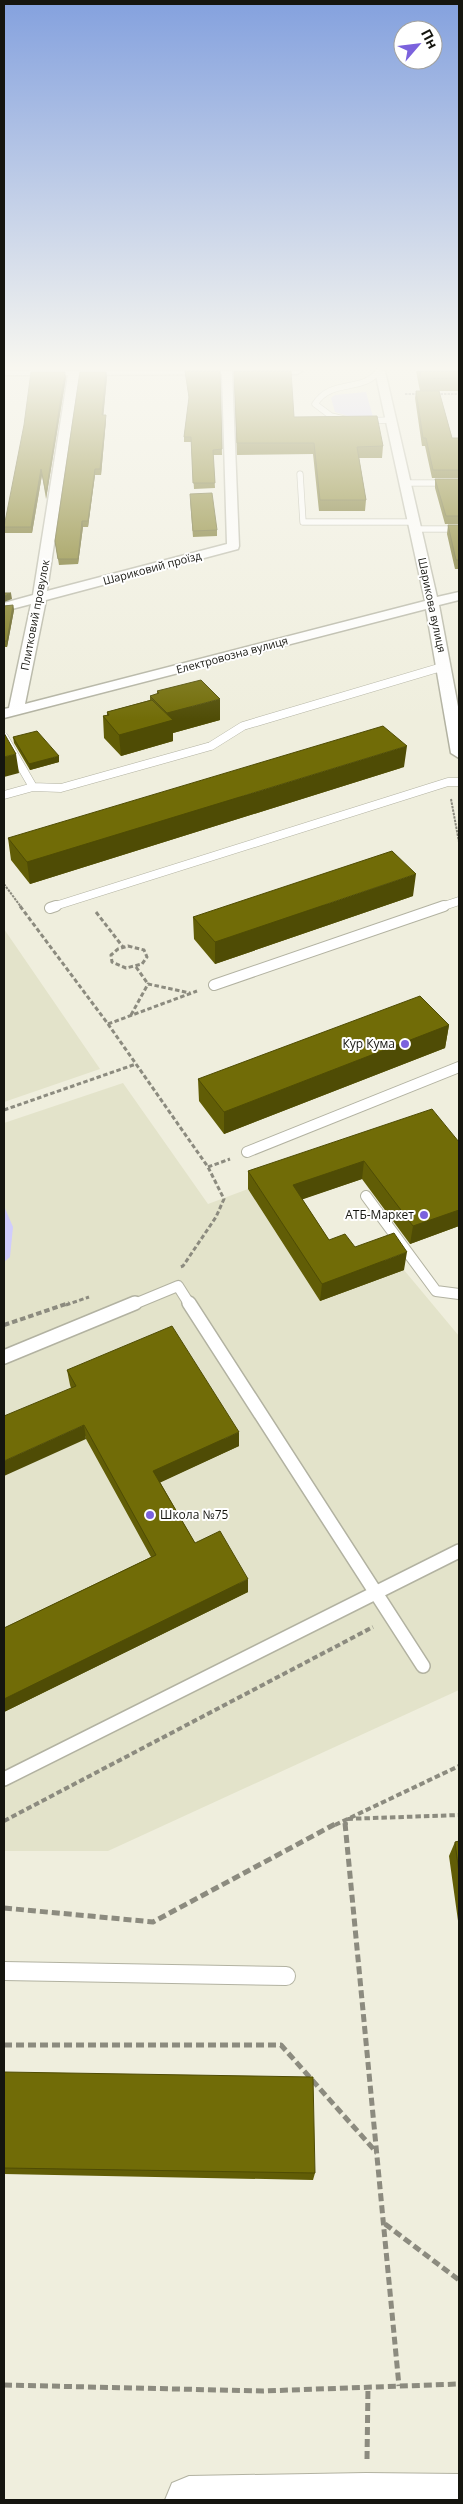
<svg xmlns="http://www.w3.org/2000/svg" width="463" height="2504" font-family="'Open Sans',sans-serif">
<rect width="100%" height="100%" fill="#efeedd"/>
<path fill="#e3e3ca" d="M 4,929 L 100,1069 L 4,1102 Z
M 123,1083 L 208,1204 L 248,1189 L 320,1301 L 404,1270 L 459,1336 L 459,1690 L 108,1851 L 4,1851 L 4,1123 Z"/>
<path fill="#d0ccfd" d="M 366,392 L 373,417 L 348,416 L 335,412 L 331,398 L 335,395 Z
M 4,1206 L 13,1227 L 10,1257 L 4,1262 Z"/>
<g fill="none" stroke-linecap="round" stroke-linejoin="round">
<defs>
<path id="lane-far4" d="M 348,420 L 331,416 L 315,404 C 332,378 362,393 379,371
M 364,421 L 391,420
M 300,474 L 303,522 L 414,522
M 405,483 L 459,483
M 416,529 L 459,529"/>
<path id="lane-far3" d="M 4,737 L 33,787 L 61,788 L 211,746 L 243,726 L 445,666
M 4,795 L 33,787
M 52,907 L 448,782 L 459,782
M 441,907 L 459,901"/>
<path id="lane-far2" d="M 50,908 L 56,906
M 214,985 L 444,906
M 247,1152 L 459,1067
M 366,1196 L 436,1291 L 459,1294
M 132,1305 L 178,1286 L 190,1305"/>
<path id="lane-far1" d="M 189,1303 L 423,1666
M 4,1357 L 135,1303
M 4,1779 L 459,1551"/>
<path id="lane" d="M 4,1971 L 286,1976"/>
<path id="street" d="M 4,371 L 232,371 L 239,546 L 238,549 L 46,600 L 25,704 L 425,601 L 375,371 L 385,371 L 437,597 L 459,592 L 459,600 L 439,605 L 459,712 L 459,758 L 451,753 L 426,609 L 4,718 L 4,709 L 9,708 L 31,604 L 4,611 L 4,603 L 33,595 L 68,375 L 4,375 ZM 222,374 L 227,544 L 47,591 L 79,375 Z
M 255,371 L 302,371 L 297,374 L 260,374 Z"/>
<path id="secondary" d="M 366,2473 L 459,2474 L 459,2500 L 165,2500 L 172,2483 L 189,2476 Z"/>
</defs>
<use href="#lane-far4" stroke="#b2b2a1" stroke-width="7"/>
<use href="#lane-far3" stroke="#b2b2a1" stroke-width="9"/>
<use href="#lane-far2" stroke="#b2b2a1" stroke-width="12"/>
<use href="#lane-far1" stroke="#b2b2a1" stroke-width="16"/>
<use href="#lane" stroke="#b2b2a1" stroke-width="20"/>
<use href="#street" stroke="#b2b2a1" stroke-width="3"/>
<use href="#secondary" stroke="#b2b2a1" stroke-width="2"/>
<path stroke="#8c8b7f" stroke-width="2" stroke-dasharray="2.5 1" stroke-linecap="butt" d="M 405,394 L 419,394
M 437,394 L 459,394
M 451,799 L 459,842
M 4,884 L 21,907"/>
<path stroke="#8c8b7f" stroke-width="3" stroke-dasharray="4.5 2.5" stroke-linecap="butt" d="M 20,906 L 108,1024 L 208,1167 L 224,1199 L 216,1217 L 183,1266 L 180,1267
M 96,912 L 123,947
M 128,946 L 144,950 L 147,957 L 142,964 L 126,968 L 112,962 L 111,955 L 118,949 Z
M 136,967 L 148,984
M 131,1015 L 148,984 L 190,993
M 108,1024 L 197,991
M 4,1110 L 136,1064
M 208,1167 L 230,1159
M 66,1305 L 89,1297"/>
<path stroke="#8c8b7f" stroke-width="4" stroke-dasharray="5.5 3" stroke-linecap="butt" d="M 4,1325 L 69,1303
M 4,1821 L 373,1627
M 335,1825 L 459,1766
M 346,1825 L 345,1819 L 459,1815"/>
<path stroke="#8c8b7f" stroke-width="5" stroke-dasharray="8 4" stroke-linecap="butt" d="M 345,1823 L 399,2386
M 4,1908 L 153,1922 L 337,1823
M 4,2045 L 281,2045 L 377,2153
M 385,2224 L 459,2280
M 4,2385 L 263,2391 L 459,2384
M 367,2459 L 368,2387"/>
<use href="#lane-far4" stroke="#fff" stroke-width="5.5"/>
<use href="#lane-far3" stroke="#fff" stroke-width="8"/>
<use href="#lane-far2" stroke="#fff" stroke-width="10"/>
<use href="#lane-far1" stroke="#fff" stroke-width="13"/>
<use href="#lane" stroke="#fff" stroke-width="18"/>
<use href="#street" fill="#fff" fill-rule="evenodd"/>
<use href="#secondary" fill="#fff" fill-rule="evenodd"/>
</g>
<path fill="#615d06" d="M 185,371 L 220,371 L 222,455 L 213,455 L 215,488 L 194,489 L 191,442 L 184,442 L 184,437 L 189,399 Z
M 234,371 L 294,417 L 383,446 L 382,458 L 359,458 L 366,500 L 365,511 L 319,511 L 313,454 L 237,455 Z
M 416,371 L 459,371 L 459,391 L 439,391 L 452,438 L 459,438 L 459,478 L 432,478 L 425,446 L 422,446 L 415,398 L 416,391 L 420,391 Z
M 106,372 L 107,377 L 103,415 L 106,420 L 101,475 L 95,475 L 88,527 L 83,527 L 78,564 L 59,565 L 55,541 Z
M 66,377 L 46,499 L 42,475 L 32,533 L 5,533 L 4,527 Z
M 435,479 L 459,479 L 459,524 L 445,524 L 435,488 Z
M 190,499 L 217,530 L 217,536 L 193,537 Z
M 448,525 L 459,525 L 459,569 L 455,569 L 447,534 Z
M 13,605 L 14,610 L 7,647 L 4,647 L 4,606 Z
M 157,691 L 220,720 L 173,733 L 173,741 L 121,756 L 104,738 L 103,716 L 107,715 L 107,712 L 150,700 L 150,696 L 157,694 Z
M 13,737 L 59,762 L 30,770 L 14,743 Z
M 404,767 L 30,884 L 11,860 L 8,838 Z
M 413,896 L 215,964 L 194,939 L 193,917 Z
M 449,1025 L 445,1048 L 224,1134 L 199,1101 L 198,1079 Z
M 459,1142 L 459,1226 L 410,1244 L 362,1179 L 302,1199 L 329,1240 L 355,1247 L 404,1270 L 320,1301 L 248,1189 L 248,1171 Z
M 67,1370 L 239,1446 L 160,1482 L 195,1543 L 248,1592 L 4,1712 L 4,1628 L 151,1557 L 86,1439 L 71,1388 L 70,1385 Z
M 459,1841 L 459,1928 L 449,1856 L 455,1842 Z
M 4,2072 L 315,2173 L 313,2180 L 4,2174 Z"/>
<path fill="#4f4c05" d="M 65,372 L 66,377 L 46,499 L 46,493 Z
M 106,372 L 107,377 L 103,420 L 102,415 Z
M 106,415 L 106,420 L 101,475 L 100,469 Z
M 41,469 L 42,475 L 32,533 L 31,527 Z
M 95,469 L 95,475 L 88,527 L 88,521 Z
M 82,521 L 83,527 L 78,564 L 78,559 Z
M 11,593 L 12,599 L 4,602 L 4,596 Z
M 13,605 L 14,610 L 7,647 L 7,641 Z
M 220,699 L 220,720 L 173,733 L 173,741 L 121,756 L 119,735 L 167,721 L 167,713 Z
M 407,746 L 404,767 L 30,884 L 27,862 Z
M 16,754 L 19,773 L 4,777 L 4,757 Z
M 59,756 L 59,762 L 30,770 L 29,764 Z
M 416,874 L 413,896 L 215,964 L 215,942 Z
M 449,1025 L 445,1048 L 224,1134 L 224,1112 Z
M 364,1161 L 362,1179 L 292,1203 L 293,1185 Z
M 459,1210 L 459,1226 L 410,1244 L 413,1226 Z
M 407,1252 L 404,1270 L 320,1301 L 322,1284 Z
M 84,1425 L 86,1439 L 4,1476 L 4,1461 Z
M 239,1432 L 239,1446 L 155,1485 L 153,1471 Z
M 248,1579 L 248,1592 L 4,1712 L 4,1699 Z"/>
<path fill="#716c07" stroke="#4f4c05" d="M 185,371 L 220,371 L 222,449 L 213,450 L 215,483 L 193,483 L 191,437 L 184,437 L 189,397 Z
M 234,371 L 291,371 L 294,417 L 377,416 L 383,446 L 357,447 L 366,500 L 320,500 L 314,443 L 237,443 Z
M 420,371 L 459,371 L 459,378 L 421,379 Z
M 31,372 L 65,372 L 46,493 L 41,469 L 31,527 L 4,527 L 24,425 Z
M 80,372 L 106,372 L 102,415 L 106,415 L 100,469 L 95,469 L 88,521 L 82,521 L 78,559 L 58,559 L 55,541 Z
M 416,391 L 439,391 L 452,438 L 459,438 L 459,470 L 433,470 L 426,438 L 423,438 Z
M 435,479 L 459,479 L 459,516 L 446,516 Z
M 212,493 L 217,530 L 193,531 L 190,494 Z
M 448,525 L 459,525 L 459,560 L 456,560 Z
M 4,593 L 11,593 L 4,596 Z
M 13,605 L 7,641 L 4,641 L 4,606 Z
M 201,680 L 220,699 L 167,713 L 150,696 L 159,693 L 157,691 Z
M 152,700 L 173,720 L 119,735 L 103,716 L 109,715 L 107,712 Z
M 383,726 L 407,746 L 27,862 L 8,838 Z
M 37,731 L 59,756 L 29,764 L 13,737 Z
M 4,733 L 16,754 L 4,757 Z
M 392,851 L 416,874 L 215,942 L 193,917 Z
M 420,996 L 449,1025 L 224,1112 L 198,1079 Z
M 432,1109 L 459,1142 L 459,1210 L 413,1226 L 364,1161 L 293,1185 L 329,1240 L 345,1234 L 355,1247 L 394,1233 L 407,1252 L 322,1284 L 248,1171 Z
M 172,1326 L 239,1432 L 153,1471 L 195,1543 L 220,1531 L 248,1579 L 4,1699 L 4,1628 L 156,1555 L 84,1425 L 4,1461 L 4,1416 L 76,1386 L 67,1370 Z
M 459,1841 L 459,1873 L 455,1842 Z
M 4,2072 L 313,2077 L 315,2173 L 4,2168 Z"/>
<linearGradient id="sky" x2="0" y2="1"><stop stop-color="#84a1de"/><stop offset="0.51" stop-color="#f8f7f0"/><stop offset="1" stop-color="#f8f7f0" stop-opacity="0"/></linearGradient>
<rect width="463" height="721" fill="url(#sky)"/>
<g fill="#7b62dd" stroke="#fff" stroke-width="2">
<circle cx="405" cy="1044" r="5"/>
<circle cx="424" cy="1215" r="5"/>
<circle cx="150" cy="1515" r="5"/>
</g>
<g text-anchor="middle" stroke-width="4" stroke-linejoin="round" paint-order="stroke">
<g font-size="11" fill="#15150f" stroke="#fff">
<text transform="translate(152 568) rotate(-15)" y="4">Шариковий проїзд</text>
<text transform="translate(432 605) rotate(78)" y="4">Шарикова вулиця</text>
<text transform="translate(35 615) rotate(-79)" y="4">Плитковий провулок</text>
<text transform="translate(232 655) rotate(-15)" y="4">Електровозна вулиця</text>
</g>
<g font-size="12" fill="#15150f" stroke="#fff" text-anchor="end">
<text x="395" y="1048">Кур Кума</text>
<text x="414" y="1219">АТБ-Маркет</text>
<text x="160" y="1519" text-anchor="start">Школа №75</text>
</g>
</g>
<rect width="463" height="2504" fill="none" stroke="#15150f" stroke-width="10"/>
<g transform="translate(418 45) rotate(62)"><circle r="24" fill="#ffffff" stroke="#a1a19f"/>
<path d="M0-4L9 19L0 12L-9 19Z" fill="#7b62dd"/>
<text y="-8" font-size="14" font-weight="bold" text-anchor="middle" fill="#15150f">Пн</text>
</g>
</svg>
